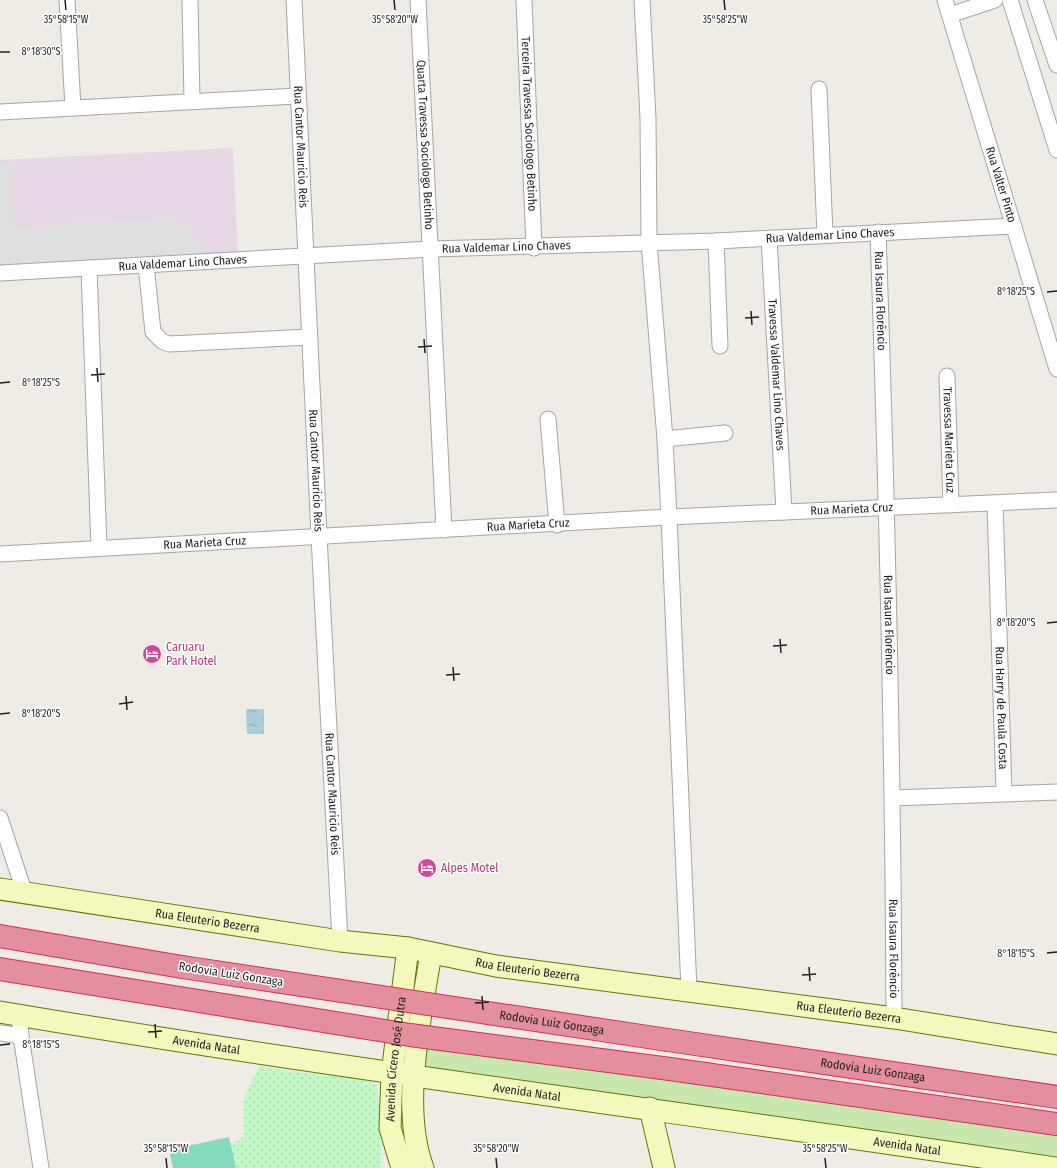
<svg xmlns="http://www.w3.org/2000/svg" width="1057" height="1168" font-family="'Fira Sans Condensed',sans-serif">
<defs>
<pattern id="park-dots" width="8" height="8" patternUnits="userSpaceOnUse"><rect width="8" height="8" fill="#c4f8c9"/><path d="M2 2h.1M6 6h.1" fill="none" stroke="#a8d4ac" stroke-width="1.8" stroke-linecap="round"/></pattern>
<pattern id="water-ripples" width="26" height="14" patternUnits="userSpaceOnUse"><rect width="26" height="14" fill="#a7cedc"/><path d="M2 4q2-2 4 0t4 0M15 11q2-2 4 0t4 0" fill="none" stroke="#8fb0bc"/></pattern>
</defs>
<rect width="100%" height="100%" fill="#efece5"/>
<path fill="#e8d7e5" d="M 233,148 L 238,257 L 0,268 L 0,160 Z"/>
<path fill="#c8e8ad" d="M 425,1034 L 1057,1131 L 1057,1159 L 424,1071 Z"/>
<path fill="url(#park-dots)" d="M 259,1066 L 303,1073 L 359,1078 L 377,1084 L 381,1131 L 381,1168 L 236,1168 L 230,1144 L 244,1137 L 243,1101 Z"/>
<path fill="#85dcbd" d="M 229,1137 L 236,1168 L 173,1168 L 169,1150 Z"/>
<path fill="#dfdfdf" d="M 0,164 L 11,164 L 14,227 L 178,217 L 207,255 L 0,264 Z"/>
<path fill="url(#water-ripples)" d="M 246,709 L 264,709 L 264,734 L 247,734 Z"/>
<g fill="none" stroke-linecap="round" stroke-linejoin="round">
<defs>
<g id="street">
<path d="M 67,0 L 73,108"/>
<path d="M 190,0 L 192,101"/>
<path id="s1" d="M 294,0 L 319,536 L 340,941"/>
<path id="s2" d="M 418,0 L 444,530"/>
<path id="s3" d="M 524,0 L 534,248"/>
<path d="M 642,0 L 648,118 L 649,242 L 665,439 L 669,517 L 689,990"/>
<path id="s4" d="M 945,0 L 1057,369"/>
<path d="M 1010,0 L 1057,150"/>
<path d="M 1035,0 L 1057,65"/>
<path d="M 950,15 L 995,0"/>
<path d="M 819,89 L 825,235"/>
<path d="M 0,112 L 298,96"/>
<path id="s5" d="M 878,232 C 887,494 893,756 894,1018"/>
<path id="s6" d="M 769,238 L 784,512"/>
<path d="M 716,241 L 720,346"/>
<path d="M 146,265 L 153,332 L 162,341 L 169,344 L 309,337"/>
<path d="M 89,268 L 99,548"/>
<path id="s7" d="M 0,273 L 431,249 L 716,241 L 1014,226"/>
<path id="s8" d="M 947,376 L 951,505"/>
<path d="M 548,419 L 557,525"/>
<path d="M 665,439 L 725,433"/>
<path id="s9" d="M 995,503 L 1004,793"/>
<path id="s10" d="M 0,554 L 669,517 L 1057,500"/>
<path d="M 893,798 L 1057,792"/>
<path d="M 0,818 L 25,894"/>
<path d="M 19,1015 L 21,1036 L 41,1168"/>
<path d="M 0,1033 L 21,1036"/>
</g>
<g id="secondary">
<path id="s11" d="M 0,889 L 340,941 L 408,948 L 496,966 L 894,1018 L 1057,1044"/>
<path id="s12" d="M 0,1012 C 351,1071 704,1115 1055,1168"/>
<path d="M 650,1108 L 664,1168"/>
<path id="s13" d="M 402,1168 L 390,1128 L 392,1073 L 408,948"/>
<path d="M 423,1168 C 400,1106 421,1017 431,953"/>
</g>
<g id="highway">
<path d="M 0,936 L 182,967"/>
<path d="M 0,969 L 180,998"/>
<path id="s14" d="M 668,1040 L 1057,1097"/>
<path d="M 670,1069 L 1057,1124"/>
</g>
</defs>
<use href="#street" stroke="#a6a6a6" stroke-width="17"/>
<use href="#secondary" stroke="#657408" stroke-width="23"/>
<use href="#highway" stroke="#d62a60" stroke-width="24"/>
<use href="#street" stroke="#fff" stroke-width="15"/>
<use href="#secondary" stroke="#f3f8bb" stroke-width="21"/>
<use href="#highway" stroke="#e48f9d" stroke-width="22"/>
<defs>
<g id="highway-bridge">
<path id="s15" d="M 182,967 L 668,1040"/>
<path d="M 180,998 L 410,1035 L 670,1069"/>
</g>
</defs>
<use href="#highway-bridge" stroke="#d62a60" stroke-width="24" stroke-linecap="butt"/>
<use href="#highway-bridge" stroke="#e48f9d" stroke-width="22"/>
</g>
<path fill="none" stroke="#1f1f1f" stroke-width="1.5" d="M 65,0 L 66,10M 394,0 L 395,10M 724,0 L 725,10M 0,52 L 10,52M 1047,292 L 1057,291M 751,311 L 752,325M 745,318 L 759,317M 424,339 L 425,353M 418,347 L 432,346M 97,368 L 98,382M 91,375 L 105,374M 0,383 L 10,382M 1047,623 L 1057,622M 780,639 L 781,653M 773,646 L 787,645M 453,667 L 454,681M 446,675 L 460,674M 126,696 L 127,710M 119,704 L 133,702M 0,714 L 10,713M 1047,953 L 1057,952M 809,967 L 810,981M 802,975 L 816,974M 482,996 L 483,1010M 475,1003 L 489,1002M 155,1024 L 156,1038M 148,1032 L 162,1031M 0,1045 L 10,1044M 166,1158 L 167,1168M 496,1158 L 497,1168M 825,1158 L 826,1168"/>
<defs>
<symbol id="hotel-disc" viewBox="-11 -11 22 22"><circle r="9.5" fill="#d1479c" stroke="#fff"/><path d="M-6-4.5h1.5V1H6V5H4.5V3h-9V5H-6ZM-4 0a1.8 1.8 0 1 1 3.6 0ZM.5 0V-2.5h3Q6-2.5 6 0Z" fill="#fff"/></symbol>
</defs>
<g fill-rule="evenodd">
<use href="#hotel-disc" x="141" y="643" width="22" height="22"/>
<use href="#hotel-disc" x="416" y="857" width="22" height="22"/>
</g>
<g text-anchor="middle" stroke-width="3" stroke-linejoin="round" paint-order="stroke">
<g font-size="12" fill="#1f1f1f" stroke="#fff">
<text dy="4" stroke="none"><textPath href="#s3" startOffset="124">Terceira Travessa Sociologo Betinho</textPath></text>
<text dy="4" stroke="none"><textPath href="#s2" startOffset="145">Quarta Travessa Sociologo Betinho</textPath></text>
<text dy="4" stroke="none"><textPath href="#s1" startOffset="147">Rua Cantor Mauricio Reis</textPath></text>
<text dy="4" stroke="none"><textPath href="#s4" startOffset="193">Rua Valter Pinto</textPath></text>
<text dy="4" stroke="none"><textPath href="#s7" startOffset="831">Rua Valdemar Lino Chaves</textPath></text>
<text dy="4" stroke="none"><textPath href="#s7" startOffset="507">Rua Valdemar Lino Chaves</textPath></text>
<text dy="4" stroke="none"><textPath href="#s7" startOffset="183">Rua Valdemar Lino Chaves</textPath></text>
<text dy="4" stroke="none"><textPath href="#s5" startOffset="69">Rua Isaura Florêncio</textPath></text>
<text dy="4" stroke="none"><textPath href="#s6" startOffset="137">Travessa Valdemar Lino Chaves</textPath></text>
<text dy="4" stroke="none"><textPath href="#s8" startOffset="64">Travessa Marieta Cruz</textPath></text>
<text dy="4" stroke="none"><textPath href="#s1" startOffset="471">Rua Cantor Mauricio Reis</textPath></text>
<text dy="4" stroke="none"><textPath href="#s10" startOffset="853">Rua Marieta Cruz</textPath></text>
<text dy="4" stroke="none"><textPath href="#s10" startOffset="529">Rua Marieta Cruz</textPath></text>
<text dy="4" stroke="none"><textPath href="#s10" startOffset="205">Rua Marieta Cruz</textPath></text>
<text dy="4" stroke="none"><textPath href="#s5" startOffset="393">Rua Isaura Florêncio</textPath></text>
<text dy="4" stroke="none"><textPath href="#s9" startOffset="205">Rua Harry de Paula Costa</textPath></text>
<text dy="4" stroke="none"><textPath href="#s1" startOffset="795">Rua Cantor Mauricio Reis</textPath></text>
<text dy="4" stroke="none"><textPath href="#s11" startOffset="210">Rua Eleuterio Bezerra</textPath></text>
<text dy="4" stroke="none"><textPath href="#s5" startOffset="717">Rua Isaura Florêncio</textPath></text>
<text dy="4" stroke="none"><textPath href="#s11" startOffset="534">Rua Eleuterio Bezerra</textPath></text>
<text transform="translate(231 974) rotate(9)" y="4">Rodovia Luiz Gonzaga</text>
<text dy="4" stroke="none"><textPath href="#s11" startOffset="858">Rua Eleuterio Bezerra</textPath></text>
<text dy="4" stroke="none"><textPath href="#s15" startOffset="374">Rodovia Luiz Gonzaga</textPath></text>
<text dy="4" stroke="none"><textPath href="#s12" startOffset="209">Avenida Natal</textPath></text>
<text dy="4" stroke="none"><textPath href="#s13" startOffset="111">Avenida Cícero José Dutra</textPath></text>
<text dy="4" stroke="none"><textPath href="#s14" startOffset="207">Rodovia Luiz Gonzaga</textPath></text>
<text dy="4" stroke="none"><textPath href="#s12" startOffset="533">Avenida Natal</textPath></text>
<text dy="4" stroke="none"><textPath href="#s12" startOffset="917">Avenida Natal</textPath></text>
</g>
<g font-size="12" fill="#b23c85" stroke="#fff" text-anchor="start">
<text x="166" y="651">Caruaru<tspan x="166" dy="14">Park Hotel</tspan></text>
<text x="441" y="872">Alpes Motel</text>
</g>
</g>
<g font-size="10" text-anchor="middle" fill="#1f1f1f" stroke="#fff" stroke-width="3" stroke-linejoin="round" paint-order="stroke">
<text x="66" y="23">35°58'15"W</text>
<text x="395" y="23">35°58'20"W</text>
<text x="725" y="23">35°58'25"W</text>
<text x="41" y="55">8°18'30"S</text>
<text x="1016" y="295">8°18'25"S</text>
<text x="41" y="386">8°18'25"S</text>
<text x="1016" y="626">8°18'20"S</text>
<text x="41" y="717">8°18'20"S</text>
<text x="1016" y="957">8°18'15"S</text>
<text x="41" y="1048">8°18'15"S</text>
<text x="166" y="1152">35°58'15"W</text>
<text x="496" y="1152">35°58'20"W</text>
<text x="825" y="1152">35°58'25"W</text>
</g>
</svg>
